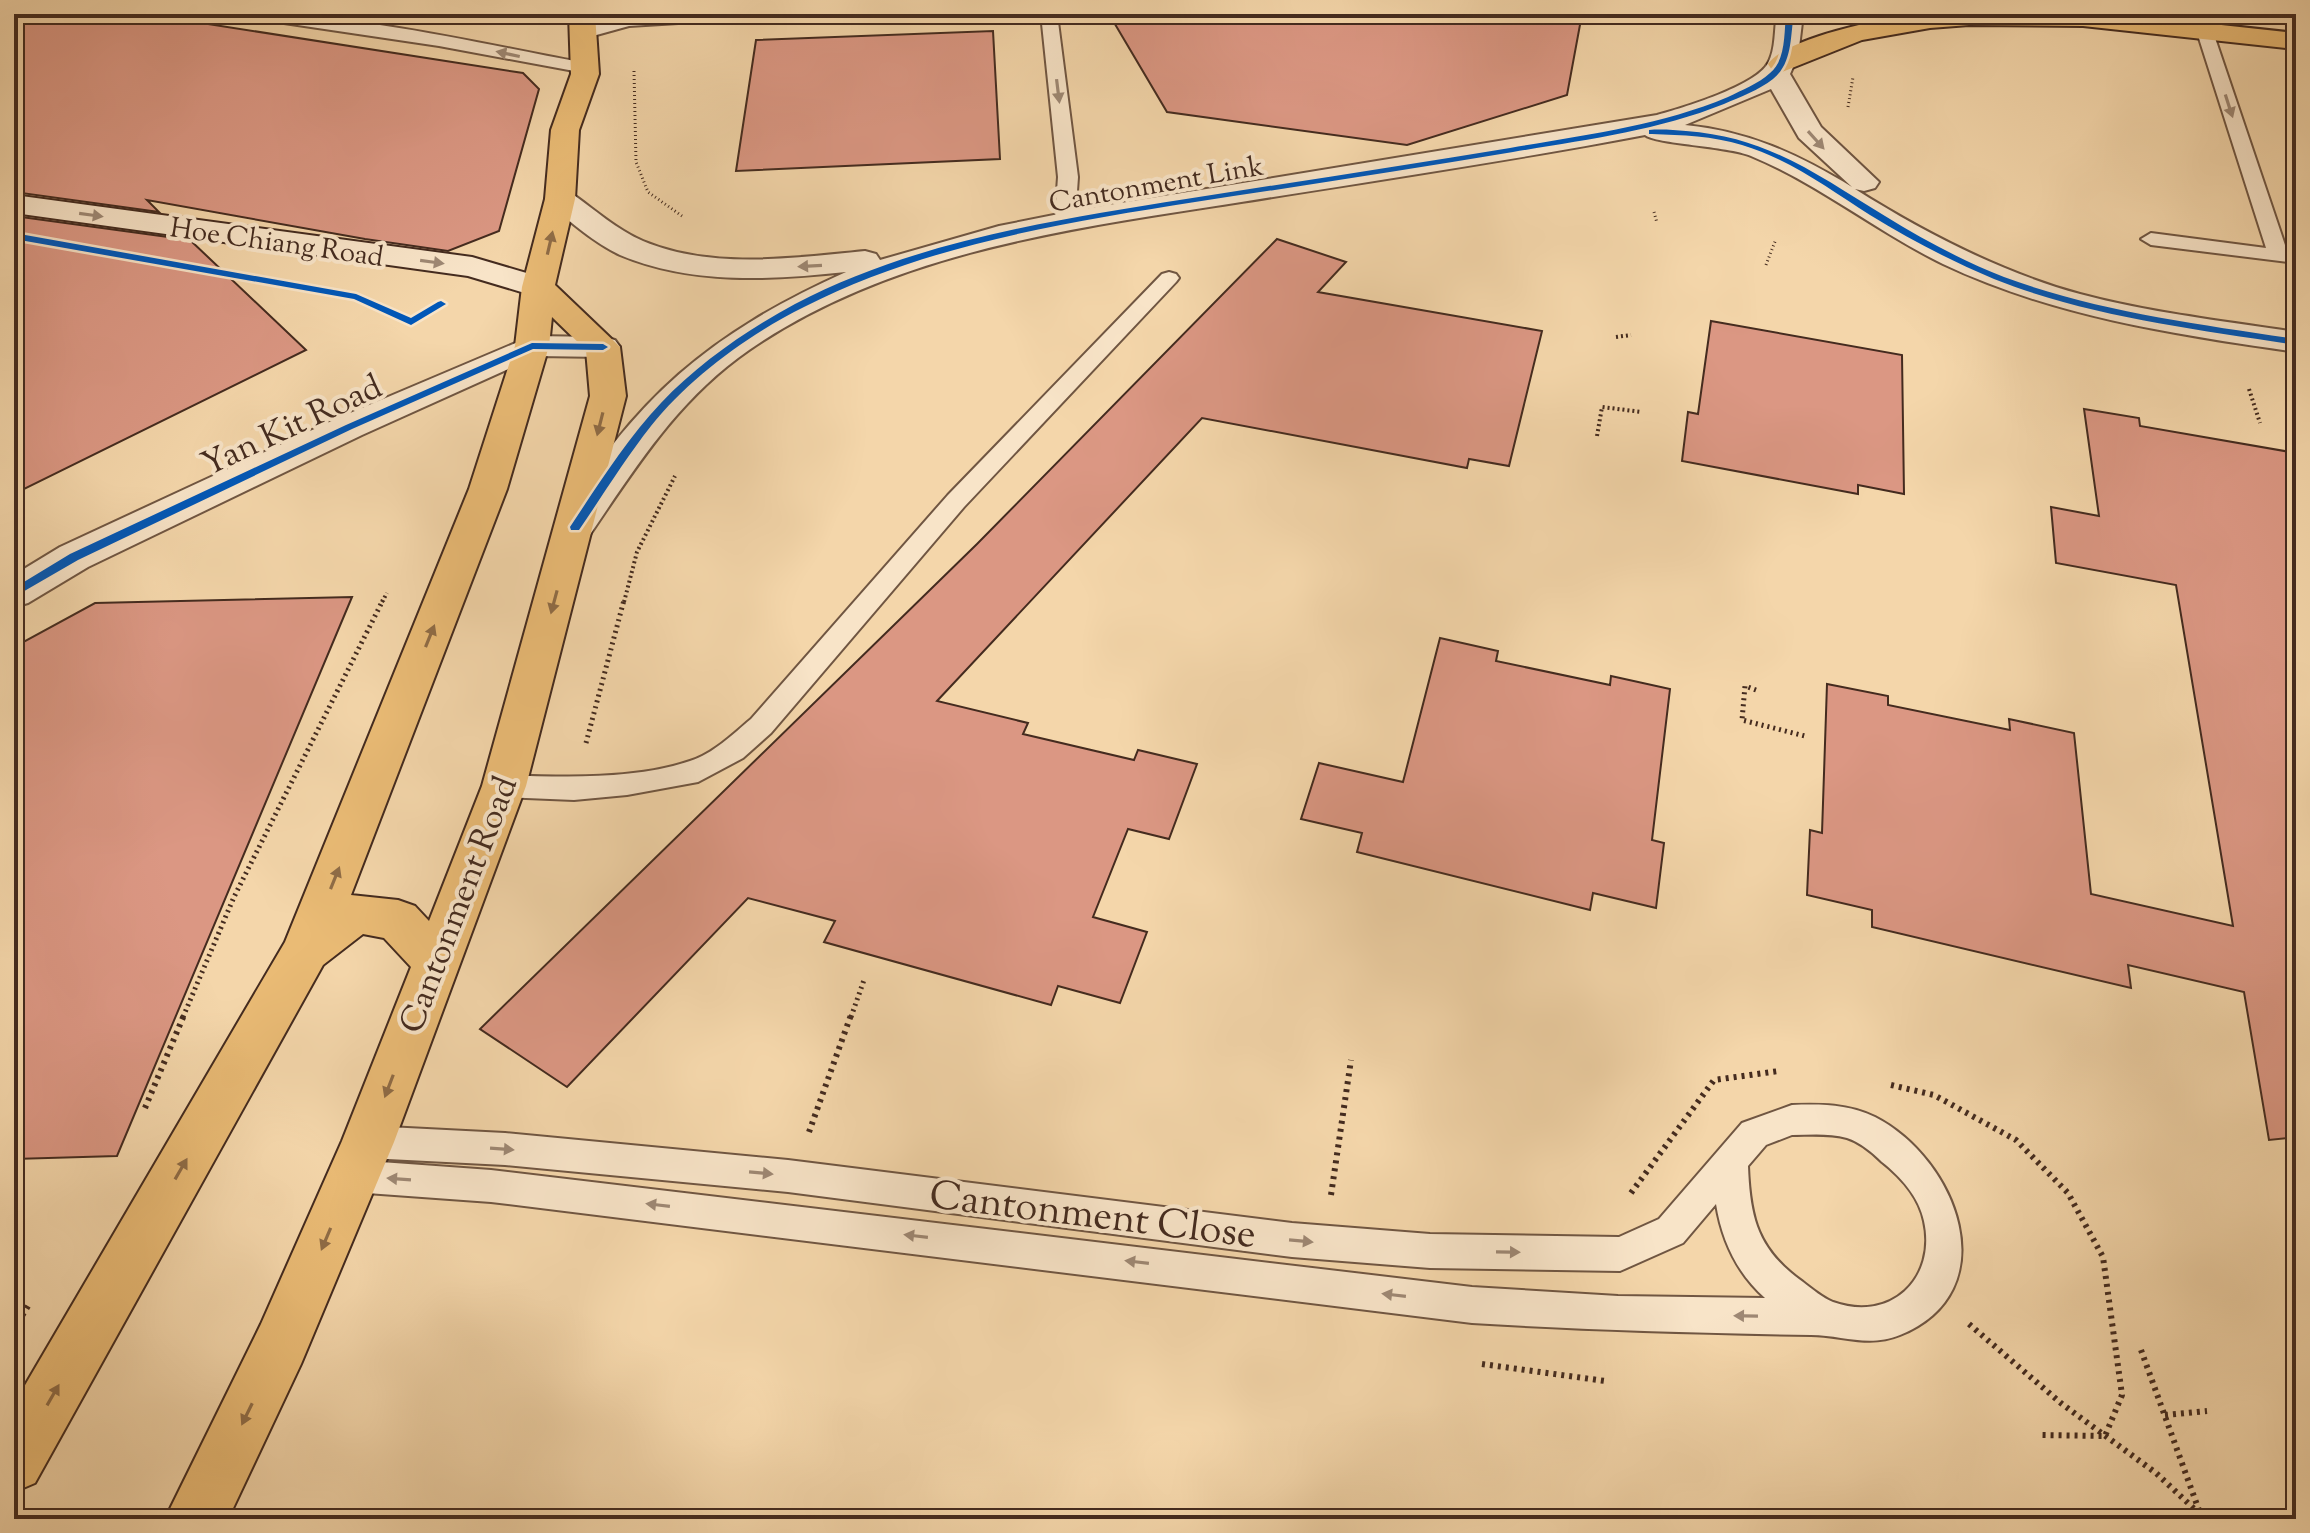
<svg xmlns="http://www.w3.org/2000/svg" width="2310" height="1533" font-family="'Sorts Mill Goudy',serif">
<rect width="100%" height="100%" fill="#f4d6aa"/>
<filter id="stains"><feTurbulence type="fractalNoise" baseFrequency=".0025" numOctaves="4"/><feColorMatrix values="0 0 0 0 .2 0 0 0 0 .09 0 0 0 0 .02 0 0 0 .5 -.17"/></filter>
<radialGradient id="worn" r=".72"><stop offset=".6" stop-color="#630" stop-opacity="0"/><stop offset="1" stop-color="#630" stop-opacity=".3"/></radialGradient>
<path fill="#db9783" stroke="#442b1f" stroke-width="2" d="M 14,14 L 144,14 L 523,73 L 539,89 L 499,231 L 448,251 L 365,239 L 147,200 L 159,212 L 14,192 Z
M 1109,14 L 1338,14 L 1418,24 L 1419,14 L 1582,14 L 1567,95 L 1407,145 L 1167,112 Z
M 993,31 L 1000,159 L 736,171 L 756,40 Z
M 14,216 L 190,240 L 306,350 L 14,494 Z
M 1277,239 L 1346,262 L 1318,292 L 1542,331 L 1509,466 L 1469,459 L 1467,468 L 1202,418 L 937,701 L 1028,723 L 1023,734 L 1134,760 L 1138,750 L 1197,764 L 1169,839 L 1128,829 L 1093,917 L 1147,932 L 1120,1003 L 1058,986 L 1051,1005 L 824,942 L 835,921 L 748,898 L 567,1087 L 480,1029 L 977,544 Z
M 1711,321 L 1902,355 L 1904,494 L 1858,485 L 1858,494 L 1682,461 L 1688,412 L 1698,414 Z
M 2084,409 L 2139,418 L 2140,426 L 2296,453 L 2296,1137 L 2269,1140 L 2244,992 L 2128,965 L 2131,988 L 1872,927 L 1872,910 L 1807,895 L 1810,830 L 1822,833 L 1827,684 L 1888,696 L 1888,705 L 2010,730 L 2009,719 L 2074,733 L 2091,894 L 2233,926 L 2176,585 L 2056,563 L 2051,507 L 2099,516 Z
M 352,597 L 117,1156 L 14,1159 L 14,647 L 95,603 Z
M 1440,638 L 1498,651 L 1496,661 L 1610,685 L 1611,676 L 1670,689 L 1652,840 L 1664,843 L 1656,908 L 1593,893 L 1590,910 L 1357,852 L 1362,833 L 1301,819 L 1319,763 L 1403,782 Z"/>
<g fill="none" stroke-linecap="round" stroke-linejoin="round">
<defs>
<path id="lane" d="M 249,14 C 359,14 476,43 585,63 L 594,68 L 585,73 L 439,46 L 257,19 Z
M 661,14 L 752,14 L 744,19 L 629,26 L 582,39 L 574,34 L 576,30 L 628,16 Z
M 1041,14 L 1057,14 L 1078,177 L 1075,220 L 1065,226 L 1055,220 L 1058,177 Z
M 2205,27 L 2213,32 L 2287,251 L 2296,253 L 2296,263 L 2151,245 L 2141,239 L 2151,233 L 2266,248 L 2197,32 Z
M 1169,272 L 1176,274 L 1179,278 L 1176,282 L 964,507 L 771,733 L 743,758 L 698,782 L 627,795 L 574,800 L 504,797 L 494,794 L 490,786 L 494,778 L 504,775 C 562,777 634,780 690,761 C 713,754 733,734 751,719 L 948,495 L 1162,274 Z
M 1792,1105 C 1821,1104 1848,1104 1875,1117 C 1957,1159 2008,1291 1900,1335 C 1868,1348 1842,1335 1811,1335 C 1697,1333 1585,1330 1472,1323 L 491,1202 L 353,1192 L 341,1187 L 336,1176 L 341,1165 L 353,1160 L 491,1170 L 1472,1287 L 1618,1296 L 1765,1298 C 1737,1273 1722,1241 1716,1204 L 1683,1243 L 1620,1271 L 1430,1268 L 1292,1257 L 788,1192 L 505,1165 L 368,1158 L 356,1153 L 351,1142 L 356,1131 L 368,1126 L 505,1133 L 788,1160 L 1292,1223 L 1430,1234 L 1619,1237 L 1659,1219 L 1742,1123 ZM 1792,1135 C 1810,1135 1829,1133 1847,1138 C 1860,1142 1873,1153 1882,1162 C 1901,1177 1919,1197 1924,1221 C 1937,1278 1891,1323 1833,1302 C 1823,1298 1812,1289 1803,1282 C 1758,1250 1750,1219 1748,1166 L 1766,1145 Z"/>
<path id="street" d="M 1777,14 L 1803,14 L 1798,56 L 1790,74 L 1821,127 L 1879,182 L 1875,188 L 1864,191 L 1855,189 C 1925,233 2000,272 2080,294 C 2151,313 2224,321 2296,332 L 2296,352 C 2174,334 2055,317 1943,264 C 1877,232 1819,184 1751,156 C 1728,146 1655,144 1645,135 C 1509,161 1372,181 1235,203 C 1068,229 892,252 749,350 C 678,399 636,467 589,536 L 575,540 L 561,536 L 556,527 C 635,398 708,334 846,272 C 771,280 692,285 620,255 C 594,243 572,222 549,205 L 545,199 L 549,193 L 560,190 L 571,193 C 594,209 617,230 643,241 C 712,270 793,258 865,251 L 876,254 L 880,260 L 999,226 L 1084,209 L 1657,115 C 1682,108 1756,86 1768,63 C 1776,49 1774,29 1777,14 ZM 1771,89 L 1799,138 L 1852,187 C 1798,154 1748,131 1685,125 Z
M 532,336 L 603,337 L 615,340 L 620,347 L 615,354 L 603,357 L 537,356 L 362,435 L 88,567 L 28,603 L 14,607 L 14,575 L 60,547 L 336,419 Z"/>
<path id="secondary" d="M 14,195 L 472,257 L 550,280 L 554,287 L 550,294 L 538,297 L 468,276 L 14,213 Z"/>
<path id="primary" d="M 569,14 L 595,14 L 599,74 L 579,130 L 575,199 L 555,285 L 620,347 L 626,396 L 526,786 L 394,1142 L 301,1364 L 228,1519 L 165,1519 L 261,1324 L 342,1141 L 411,967 L 384,938 L 363,934 L 323,965 L 35,1483 L 14,1492 L 14,1404 L 285,942 L 469,489 L 515,346 L 522,287 L 545,199 L 551,130 L 571,74 ZM 552,317 L 586,350 L 590,396 L 482,786 L 429,921 L 415,906 L 398,900 L 351,895 L 507,489 L 549,346 Z"/>
<path id="highway" d="M 1916,14 L 2120,14 L 2296,33 L 2296,49 L 2083,26 L 1969,25 L 1930,28 L 1862,40 L 1782,72 L 1772,70 L 1768,64 C 1787,37 1883,19 1916,14 Z"/>
</defs>
<use href="#lane" stroke="#705642" stroke-width="4"/>
<use href="#street" stroke="#705642" stroke-width="4"/>
<use href="#secondary" stroke="#442b1f" stroke-width="4"/>
<use href="#primary" stroke="#442b1f" stroke-width="4"/>
<use href="#highway" stroke="#442b1f" stroke-width="4"/>
<path stroke="#442b1f" stroke-width="3" stroke-dasharray="1 3" stroke-linecap="butt" d="M 192,14 L 217,18
M 634,71 L 636,162 L 648,192 L 682,216
M 1848,107 L 1853,77
M 1654,212 L 1657,223
M 1766,265 L 1776,239"/>
<path stroke="#442b1f" stroke-width="4" stroke-dasharray="2 3" stroke-linecap="butt" d="M 1616,337 L 1631,335
M 2249,389 L 2260,423
M 1597,436 L 1602,407 L 1642,412
M 382,602 L 387,593
M 624,602 L 637,552 L 675,476"/>
<path stroke="#442b1f" stroke-width="5" stroke-dasharray="2 4" stroke-linecap="butt" d="M 1756,690 L 1745,686 L 1742,720 L 1805,736
M 586,743 L 624,600
M 183,1017 L 234,897 L 383,600
M 851,1017 L 864,980"/>
<path stroke="#442b1f" stroke-width="6" stroke-dasharray="3 5" stroke-linecap="butt" d="M 1891,1085 L 1934,1095 L 2016,1140 L 2068,1193 L 2103,1257 L 2122,1395 L 2105,1436 L 2039,1435
M 145,1108 L 184,1015
M 809,1132 L 851,1015
M 1631,1193 L 1714,1080 L 1779,1071
M 1331,1195 L 1351,1060
M 1969,1324 L 2062,1404 L 2156,1473 L 2205,1519
M 14,1329 L 28,1306
M 2141,1350 L 2200,1513
M 1482,1364 L 1605,1381
M 2165,1415 L 2207,1411"/>
<use href="#lane" fill="#f8e4c8" fill-rule="evenodd"/>
<use href="#street" fill="#f8e4c8" fill-rule="evenodd"/>
<use href="#secondary" fill="#f8e4c8" fill-rule="evenodd"/>
<use href="#primary" fill="#eabb75" fill-rule="evenodd"/>
<use href="#highway" fill="#eabb75" fill-rule="evenodd"/>
<defs>
<path id="cycleway" d="M 1786,14 L 1794,14 C 1790,36 1793,63 1773,79 C 1759,90 1740,97 1724,104 C 1656,131 1584,140 1513,152 C 1407,170 1301,186 1195,202 C 1062,223 926,245 804,307 C 749,334 689,378 651,426 C 625,459 603,495 579,530 L 571,530 L 570,527 C 598,485 626,440 661,403 C 699,363 747,330 795,304 C 915,241 1054,220 1186,199 C 1294,182 1402,166 1510,148 C 1584,135 1659,126 1728,97 C 1742,90 1758,84 1770,73 C 1786,60 1784,33 1786,14 Z
M 1649,130 C 1661,129 1674,130 1686,131 C 1768,137 1817,175 1885,216 C 1922,239 1963,261 2004,277 C 2098,312 2198,324 2296,339 L 2296,345 C 2195,329 2089,317 1994,279 C 1951,261 1909,239 1870,215 C 1829,189 1789,159 1742,145 C 1713,136 1682,135 1652,134 L 1649,134 Z
M 14,233 L 356,294 L 411,318 L 438,302 L 441,301 L 446,304 L 411,325 L 354,299 L 14,239 Z
M 532,343 L 603,344 L 608,347 L 603,350 L 533,349 L 352,429 L 78,560 L 14,597 L 14,588 L 70,554 L 346,425 Z"/>
</defs>
<use href="#cycleway" stroke="#f8e4c8" stroke-width="5"/>
<use href="#cycleway" fill="#0057b8" fill-rule="evenodd"/>
</g>
<defs><path id="oneway-solid" d="M-6-.8H1V-3.2L6.5 0L1 3.2V.8H-6Z" transform="scale(2)"/></defs>
<g fill="#9e8874">
<use href="#oneway-solid" transform="translate(508 54) rotate(-168)"/>
<use href="#oneway-solid" transform="translate(1058 91) rotate(83)"/>
<use href="#oneway-solid" transform="translate(2229 106) rotate(72)"/>
<use href="#oneway-solid" transform="translate(1816 140) rotate(48)"/>
<use href="#oneway-solid" transform="translate(91 215) rotate(8)"/>
<use href="#oneway-solid" transform="translate(432 262) rotate(8)"/>
<use href="#oneway-solid" transform="translate(810 266) rotate(177)"/>
<use href="#oneway-solid" transform="translate(502 1149) rotate(4)"/>
<use href="#oneway-solid" transform="translate(761 1173) rotate(5)"/>
<use href="#oneway-solid" transform="translate(399 1179) rotate(-176)"/>
<use href="#oneway-solid" transform="translate(658 1205) rotate(-173)"/>
<use href="#oneway-solid" transform="translate(916 1236) rotate(-173)"/>
<use href="#oneway-solid" transform="translate(1301 1241) rotate(5)"/>
<use href="#oneway-solid" transform="translate(1508 1252) rotate(1)"/>
<use href="#oneway-solid" transform="translate(1137 1262) rotate(-173)"/>
<use href="#oneway-solid" transform="translate(1394 1295) rotate(-173)"/>
<use href="#oneway-solid" transform="translate(1746 1316) rotate(-179)"/>
</g>
<g fill="#8f6c46">
<use href="#oneway-solid" transform="translate(550 243) rotate(-77)"/>
<use href="#oneway-solid" transform="translate(600 424) rotate(104)"/>
<use href="#oneway-solid" transform="translate(554 602) rotate(105)"/>
<use href="#oneway-solid" transform="translate(430 636) rotate(-68)"/>
<use href="#oneway-solid" transform="translate(335 878) rotate(-68)"/>
<use href="#oneway-solid" transform="translate(389 1086) rotate(111)"/>
<use href="#oneway-solid" transform="translate(181 1169) rotate(-60)"/>
<use href="#oneway-solid" transform="translate(326 1239) rotate(113)"/>
<use href="#oneway-solid" transform="translate(53 1395) rotate(-60)"/>
<use href="#oneway-solid" transform="translate(247 1414) rotate(116)"/>
</g>
<g text-anchor="middle" stroke-width="8" stroke-linejoin="round" paint-order="stroke">
<g font-size="28" fill="#442b1f" stroke="#f8e4c8">
<text transform="translate(1156 183) rotate(-10)" y="10">Cantonment Link</text>
<text transform="translate(277 241) rotate(8)" y="10">Hoe Chiang Road</text>
</g>
<g font-size="34" fill="#442b1f" stroke="#f8e4c8">
<text transform="translate(291 424) rotate(-25)" y="12">Yan Kit Road</text>
<text transform="translate(457 904) rotate(-69)" y="12">Cantonment Road</text>
</g>
<g font-size="40" fill="#442b1f" stroke="#f8e4c8">
<text transform="translate(1093 1213) rotate(7)" y="14">Cantonment Close</text>
</g>
</g>
<rect width="2310" height="1533" fill="none" stroke="#f4d6aa" stroke-width="48"/>
<rect x="16" y="16" width="2278" height="1501" fill="none" stroke="#442b1f" stroke-width="4"/>
<rect x="24" y="24" width="2262" height="1485" fill="none" stroke="#442b1f" stroke-width="2"/>
<rect width="100%" height="100%" filter="url(#stains)"/>
<rect width="100%" height="100%" fill="url(#worn)"/>
</svg>
